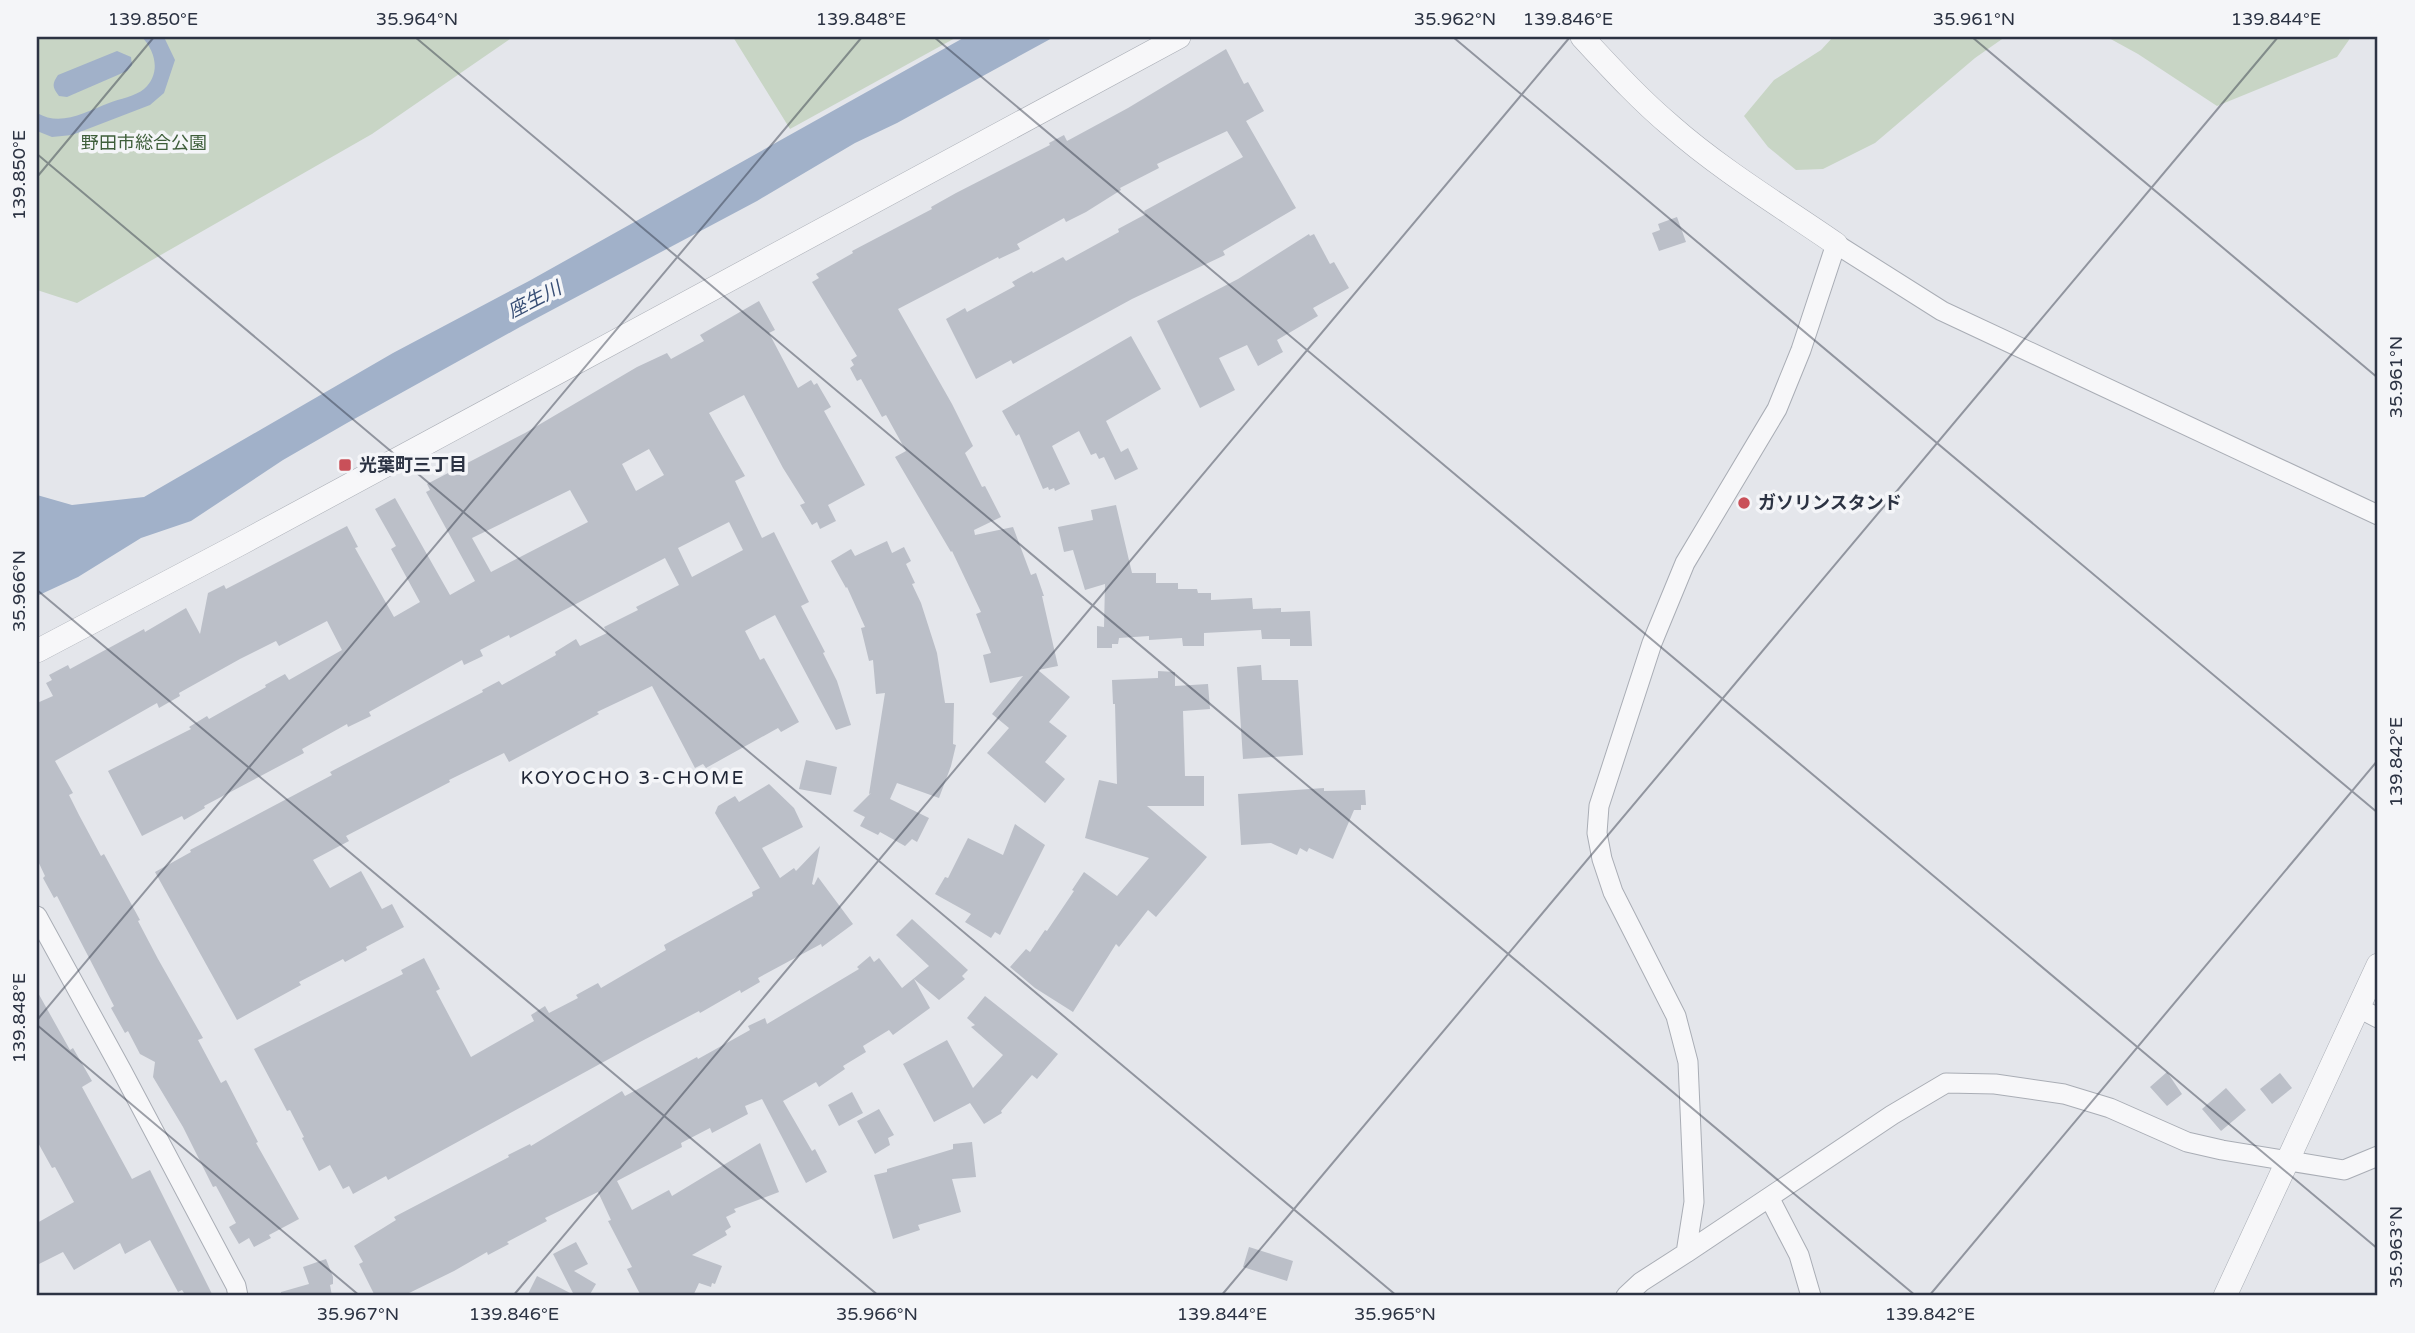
<svg xmlns="http://www.w3.org/2000/svg" width="2415" height="1333" font-family="'Varela Round','Noto Sans JP',sans-serif">
<rect width="100%" height="100%" fill="#e4e6eb"/>
<path fill="#c8d5c5" d="M 37,37 L 513,37 L 372,134 L 77,303 L 37,290 Z
M 733,37 L 957,37 L 790,129 Z
M 1833,37 L 2005,37 L 1975,58 L 1875,143 L 1823,169 L 1796,170 L 1768,147 L 1744,116 L 1774,80 L 1821,50 Z
M 2107,37 L 2351,37 L 2337,57 L 2217,106 L 2138,54 Z"/>
<path fill="#a1b1c9" d="M 142,37 L 164,37 L 175,60 L 164,93 L 150,105 L 72,135 L 52,137 L 37,131 L 37,113 C 61,127 85,112 109,103 C 119,99 136,96 144,89 C 161,74 156,52 142,37 Z
M 965,37 L 1054,37 L 897,123 L 855,143 L 757,201 L 520,327 L 347,423 L 283,460 L 191,521 L 141,538 L 78,577 L 37,596 L 37,495 L 72,505 L 144,497 L 393,353 L 529,281 Z
M 117,51 L 131,57 L 132,65 L 127,71 L 67,97 L 59,96 C 52,87 52,84 58,75 Z"/>
<path fill="#bbbfc8" fill-rule="evenodd" d="M 1226,49 L 1244,84 L 1248,82 L 1264,111 L 1246,121 L 1296,208 L 1223,251 L 1225,255 L 1132,299 L 1013,364 L 1011,360 L 976,379 L 946,319 L 965,308 L 967,312 L 1015,286 L 1012,282 L 1032,271 L 1033,273 L 1063,257 L 1066,261 L 1119,232 L 1118,229 L 1146,214 L 1144,211 L 1243,157 L 1227,131 L 1157,164 L 1159,168 L 1120,188 L 1121,190 L 1086,212 L 1066,222 L 1064,218 L 1017,244 L 1020,249 L 999,259 L 998,257 L 898,309 L 952,404 L 973,446 L 965,453 L 982,487 L 985,486 L 1001,517 L 974,530 L 975,535 L 1013,527 L 1031,575 L 1036,573 L 1044,596 L 1042,596 L 1058,666 L 1038,670 L 1070,697 L 1049,722 L 1067,736 L 1045,762 L 1065,779 L 1045,803 L 987,753 L 1009,728 L 992,714 L 1023,676 L 990,683 L 983,655 L 991,653 L 976,614 L 981,612 L 952,551 L 951,552 L 895,457 L 906,451 L 886,415 L 882,417 L 861,379 L 857,381 L 850,368 L 854,365 L 851,360 L 857,356 L 812,282 L 819,278 L 816,274 L 853,253 L 852,251 L 932,209 L 931,207 L 956,193 L 1050,145 L 1049,143 L 1064,135 L 1067,141 L 1128,108 Z
M 1677,217 L 1686,242 L 1659,251 L 1652,233 L 1660,230 L 1658,224 Z
M 1309,234 L 1310,236 L 1314,234 L 1330,264 L 1334,262 L 1349,288 L 1313,308 L 1318,316 L 1277,340 L 1283,352 L 1258,366 L 1247,345 L 1219,358 L 1235,390 L 1200,408 L 1157,321 L 1238,279 Z
M 759,301 L 775,330 L 769,333 L 798,388 L 811,380 L 814,385 L 817,383 L 831,407 L 824,411 L 865,485 L 828,505 L 836,521 L 820,529 L 817,522 L 812,525 L 800,505 L 805,503 L 783,468 L 744,395 L 709,413 L 745,476 L 735,481 L 762,538 L 774,532 L 809,602 L 801,606 L 825,652 L 823,653 L 837,681 L 851,725 L 836,730 L 775,615 L 745,631 L 760,660 L 764,658 L 799,722 L 781,732 L 778,728 L 706,768 L 703,764 L 695,768 L 652,686 L 597,712 L 599,714 L 509,762 L 504,753 L 449,780 L 450,782 L 346,836 L 349,841 L 313,860 L 330,888 L 361,871 L 382,909 L 392,904 L 404,927 L 366,947 L 367,950 L 345,962 L 343,959 L 299,982 L 301,985 L 237,1020 L 155,872 L 191,852 L 190,850 L 332,775 L 330,772 L 483,692 L 482,690 L 499,681 L 502,685 L 556,655 L 555,652 L 576,639 L 580,646 L 607,633 L 604,627 L 638,610 L 636,607 L 679,585 L 665,558 L 510,638 L 509,635 L 480,650 L 483,656 L 464,665 L 462,660 L 369,712 L 371,716 L 348,727 L 347,724 L 302,749 L 304,753 L 204,806 L 205,808 L 184,820 L 182,816 L 142,836 L 108,771 L 191,729 L 189,727 L 207,716 L 209,719 L 266,687 L 265,685 L 285,674 L 289,680 L 342,650 L 327,621 L 279,646 L 276,641 L 240,659 L 179,693 L 180,696 L 159,708 L 157,703 L 55,761 L 73,793 L 69,795 L 79,815 L 101,856 L 104,854 L 140,920 L 138,921 L 158,959 L 203,1038 L 198,1040 L 221,1083 L 226,1080 L 258,1142 L 256,1143 L 299,1219 L 269,1235 L 271,1238 L 254,1247 L 249,1238 L 239,1244 L 229,1227 L 236,1223 L 216,1186 L 213,1187 L 183,1127 L 153,1077 L 155,1062 L 140,1054 L 128,1031 L 125,1033 L 111,1008 L 114,1006 L 57,896 L 54,898 L 43,878 L 45,876 L 37,859 L 37,703 L 53,696 L 46,683 L 52,680 L 49,675 L 68,665 L 70,669 L 144,629 L 145,632 L 186,608 L 200,634 L 208,593 L 224,585 L 226,589 L 347,526 L 358,547 L 355,548 L 394,617 L 420,602 L 391,549 L 396,546 L 375,509 L 395,498 L 450,595 L 475,581 L 426,492 L 430,490 L 427,484 L 525,433 L 637,367 L 667,353 L 671,359 L 704,341 L 700,335 ZM 649,449 L 664,475 L 636,491 L 622,464 ZM 570,490 L 588,522 L 491,572 L 472,538 ZM 729,522 L 743,550 L 692,577 L 678,548 Z
M 1131,336 L 1161,389 L 1106,421 L 1121,452 L 1128,448 L 1138,469 L 1115,480 L 1104,457 L 1099,459 L 1096,453 L 1091,455 L 1079,431 L 1052,446 L 1070,484 L 1055,491 L 1054,488 L 1049,490 L 1048,487 L 1043,489 L 1019,434 L 1016,436 L 1002,411 Z
M 1116,505 L 1132,573 L 1156,573 L 1156,583 L 1178,583 L 1178,589 L 1197,589 L 1198,593 L 1211,593 L 1211,600 L 1252,598 L 1253,609 L 1281,608 L 1281,612 L 1310,611 L 1312,646 L 1290,646 L 1290,639 L 1262,639 L 1261,630 L 1204,633 L 1204,646 L 1183,646 L 1182,638 L 1149,640 L 1149,636 L 1119,638 L 1118,644 L 1112,644 L 1112,648 L 1097,648 L 1097,626 L 1104,627 L 1105,584 L 1085,590 L 1073,550 L 1064,552 L 1058,527 L 1093,520 L 1091,510 Z
M 887,541 L 892,553 L 904,547 L 911,561 L 906,564 L 915,583 L 912,584 L 921,603 L 937,653 L 945,703 L 954,703 L 953,744 L 956,745 L 951,766 L 939,798 L 897,783 L 890,799 L 929,818 L 917,842 L 912,839 L 905,846 L 880,832 L 878,835 L 860,826 L 865,817 L 853,811 L 871,793 L 869,794 L 885,693 L 876,694 L 873,660 L 869,661 L 861,628 L 865,627 L 847,587 L 846,588 L 831,561 L 851,549 L 855,556 Z
M 1261,665 L 1262,680 L 1298,680 L 1303,755 L 1243,759 L 1237,667 Z
M 1158,671 L 1175,672 L 1175,686 L 1208,684 L 1210,709 L 1183,711 L 1185,776 L 1204,776 L 1204,806 L 1147,806 L 1207,857 L 1156,917 L 1148,910 L 1119,947 L 1116,944 L 1073,1012 L 1035,988 L 1010,967 L 1026,949 L 1030,952 L 1045,930 L 1047,931 L 1074,891 L 1072,890 L 1084,872 L 1117,896 L 1149,858 L 1085,838 L 1099,780 L 1117,784 L 1115,704 L 1113,704 L 1112,680 L 1158,678 Z
M 806,760 L 837,767 L 831,795 L 799,789 Z
M 769,784 L 794,808 L 803,827 L 762,848 L 780,878 L 794,868 L 796,871 L 820,846 L 812,884 L 814,885 L 818,877 L 853,924 L 822,947 L 821,944 L 758,978 L 760,982 L 741,993 L 740,990 L 700,1013 L 699,1011 L 640,1042 L 388,1180 L 386,1176 L 353,1194 L 349,1186 L 343,1189 L 330,1165 L 319,1171 L 302,1138 L 304,1137 L 290,1110 L 287,1111 L 254,1049 L 403,974 L 401,970 L 424,958 L 440,989 L 436,991 L 471,1057 L 534,1021 L 531,1015 L 545,1006 L 549,1013 L 578,998 L 576,995 L 598,983 L 601,988 L 666,950 L 664,945 L 753,896 L 752,892 L 760,888 L 715,813 L 718,806 L 735,796 L 739,802 Z
M 1324,788 L 1324,791 L 1365,790 L 1366,805 L 1361,805 L 1361,810 L 1354,810 L 1333,859 L 1309,848 L 1307,852 L 1300,848 L 1297,855 L 1271,843 L 1241,845 L 1238,794 Z
M 1015,824 L 1045,845 L 1000,935 L 995,932 L 991,938 L 965,922 L 971,914 L 935,894 L 945,877 L 948,878 L 968,838 L 1003,855 Z
M 912,919 L 968,970 L 962,976 L 965,979 L 939,1000 L 914,979 L 930,1008 L 893,1035 L 889,1030 L 863,1046 L 866,1052 L 843,1066 L 845,1069 L 819,1087 L 816,1082 L 783,1101 L 812,1151 L 815,1149 L 827,1172 L 806,1183 L 762,1099 L 745,1106 L 748,1114 L 712,1133 L 710,1128 L 681,1143 L 682,1147 L 617,1181 L 632,1210 L 669,1190 L 672,1196 L 760,1143 L 779,1192 L 734,1209 L 736,1212 L 726,1217 L 731,1227 L 725,1231 L 727,1235 L 692,1255 L 722,1266 L 715,1284 L 712,1283 L 711,1287 L 699,1283 L 693,1296 L 641,1296 L 627,1269 L 632,1267 L 608,1221 L 611,1220 L 598,1192 L 545,1218 L 547,1221 L 507,1242 L 509,1244 L 488,1255 L 487,1252 L 454,1271 L 403,1296 L 375,1296 L 359,1264 L 363,1262 L 354,1246 L 396,1220 L 394,1217 L 509,1157 L 508,1155 L 530,1144 L 531,1146 L 622,1091 L 625,1096 L 697,1057 L 698,1059 L 750,1030 L 748,1026 L 765,1018 L 767,1024 L 859,969 L 857,967 L 870,956 L 874,962 L 879,958 L 902,988 L 929,966 L 896,935 Z
M 37,991 L 70,1050 L 73,1048 L 92,1081 L 82,1087 L 132,1179 L 150,1170 L 213,1296 L 186,1296 L 182,1290 L 178,1292 L 150,1240 L 125,1254 L 120,1243 L 74,1270 L 63,1252 L 37,1265 L 37,1223 L 74,1202 L 55,1167 L 52,1168 L 37,1141 Z
M 985,996 L 1058,1054 L 1037,1079 L 1032,1075 L 1001,1111 L 1002,1113 L 984,1124 L 970,1103 L 934,1122 L 903,1064 L 947,1040 L 973,1088 L 1003,1055 L 971,1027 L 975,1025 L 967,1018 Z
M 2167,1072 L 2182,1094 L 2167,1106 L 2150,1087 Z
M 2280,1073 L 2292,1088 L 2272,1104 L 2260,1089 Z
M 2226,1088 L 2246,1110 L 2221,1131 L 2202,1109 Z
M 852,1092 L 863,1113 L 839,1126 L 828,1105 Z
M 879,1109 L 894,1135 L 888,1138 L 890,1145 L 875,1154 L 857,1121 Z
M 972,1142 L 976,1177 L 952,1179 L 961,1212 L 918,1225 L 920,1230 L 893,1239 L 874,1175 L 887,1172 L 887,1169 L 953,1149 L 953,1144 Z
M 576,1242 L 588,1264 L 574,1271 L 596,1284 L 589,1296 L 527,1296 L 537,1276 L 574,1295 L 553,1254 Z
M 1249,1247 L 1293,1261 L 1287,1281 L 1243,1267 Z
M 326,1259 L 333,1277 L 333,1284 L 330,1285 L 332,1296 L 281,1296 L 281,1292 L 309,1284 L 303,1267 Z"/>
<g fill="none" stroke-linecap="round" stroke-linejoin="round">
<defs>
<path id="minor" d="M 37,916 L 122,1071 L 236,1286 L 238,1296
M 2359,1008 L 2378,1018
M 1770,1199 L 1799,1255 L 1811,1296
M 1686,1253 L 1892,1115 L 1946,1083 L 1995,1084 L 2064,1094 L 2110,1108 L 2187,1142 L 2222,1150 L 2344,1170 L 2378,1156
M 1626,1296 L 1641,1282 L 1686,1253 L 1694,1202 L 1688,1062 L 1676,1016 L 1613,892 L 1602,859 L 1597,833 L 1599,806 L 1652,643 L 1685,563 L 1777,409 L 1801,350 L 1836,244 L 1942,311 L 2378,515"/>
<path id="tertiary" d="M 1582,37 C 1610,67 1638,98 1670,125 C 1721,170 1781,206 1836,244
M 37,651 L 240,544 L 1179,37
M 2225,1296 L 2378,965"/>
</defs>
<use href="#minor" stroke="#a9adb5" stroke-width="21"/>
<use href="#tertiary" stroke="#a9adb5" stroke-width="24"/>
<use href="#minor" stroke="#f7f7f9" stroke-width="19"/>
<use href="#tertiary" stroke="#f7f7f9" stroke-width="23"/>
</g>
<path fill="none" stroke="#2c3343" stroke-width="2" stroke-opacity="0.45" d="M 415,37 L 1916,1296M 934,37 L 2378,1249M 1453,37 L 2378,813M 1972,37 L 2378,378M 37,154 L 1397,1296M 37,177 L 154,37M 37,590 L 879,1296M 37,1020 L 862,37M 37,1025 L 360,1296M 513,1296 L 1570,37M 1221,1296 L 2278,37M 1929,1296 L 2378,760"/>
<g fill="#c95059" stroke="#f4f5f8" stroke-width="2.5">
<rect x="338" y="458" width="14" height="14" rx="3.5"/>
<circle cx="1744" cy="503" r="7"/>
</g>
<g text-anchor="middle" stroke-width="7" stroke-linejoin="round" paint-order="stroke">
<g font-size="18" fill="#3e5e3a" stroke="#f4f5f8">
<text x="144" y="149">野田市総合公園</text>
</g>
<g font-size="18" font-weight="bold" fill="#2c3343" stroke="#f4f5f8" text-anchor="start">
<text x="359" y="471">光葉町三丁目</text>
<text x="1758" y="509">ガソリンスタンド</text>
</g>
<g font-size="19" font-style="italic" fill="#384e75" stroke="#f4f5f8">
<text transform="translate(534 299) rotate(-27)" y="7">座生川</text>
</g>
<g font-size="19" letter-spacing="2" fill="#1e2434" stroke="#f4f5f8">
<text x="633" y="784">KOYOCHO 3-CHOME</text>
</g>
</g>
<rect width="2415" height="1333" fill="none" stroke="#f4f5f8" stroke-width="77"/>
<rect x="38" y="38" width="2338" height="1256" fill="none" stroke="#2c3343" stroke-width="2.5"/>
<g font-size="18" text-anchor="middle" fill="#2c3343">
<text x="153" y="25">139.850°E</text>
<text x="417" y="25">35.964°N</text>
<text x="861" y="25">139.848°E</text>
<text x="1455" y="25">35.962°N</text>
<text x="1568" y="25">139.846°E</text>
<text x="1974" y="25">35.961°N</text>
<text x="2276" y="25">139.844°E</text>
<text transform="translate(19 175) rotate(-90)" y="6">139.850°E</text>
<text transform="translate(2396 377) rotate(-90)" y="6">35.961°N</text>
<text transform="translate(19 591) rotate(-90)" y="6">35.966°N</text>
<text transform="translate(2396 762) rotate(-90)" y="6">139.842°E</text>
<text transform="translate(19 1018) rotate(-90)" y="6">139.848°E</text>
<text transform="translate(2396 1247) rotate(-90)" y="6">35.963°N</text>
<text x="358" y="1320">35.967°N</text>
<text x="514" y="1320">139.846°E</text>
<text x="877" y="1320">35.966°N</text>
<text x="1222" y="1320">139.844°E</text>
<text x="1395" y="1320">35.965°N</text>
<text x="1930" y="1320">139.842°E</text>
</g>
</svg>
